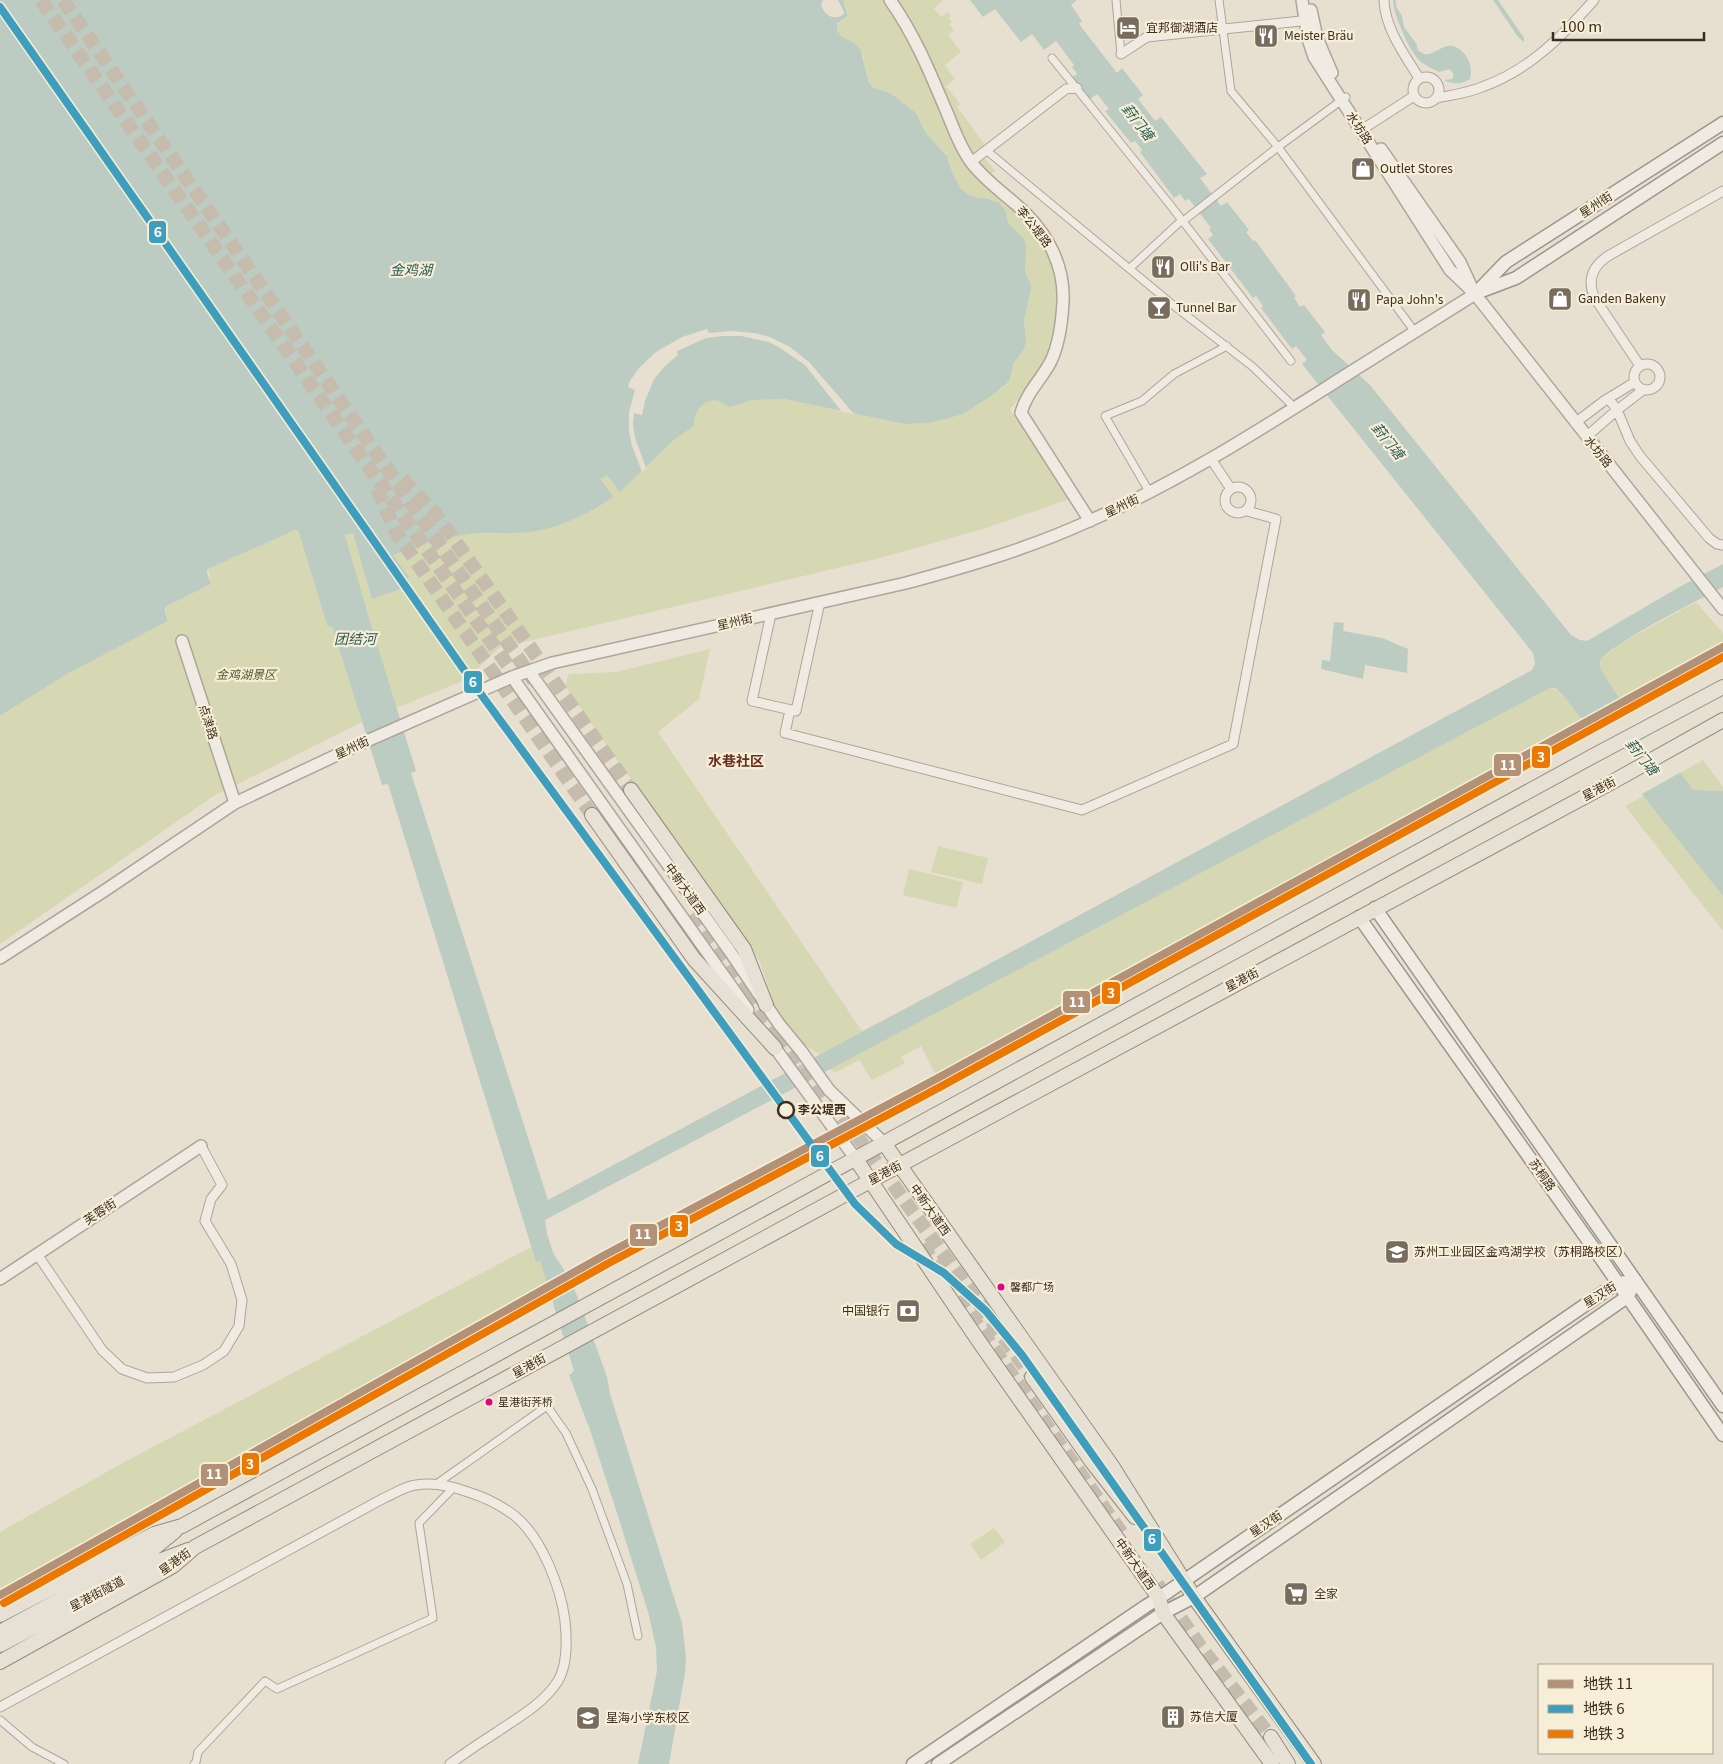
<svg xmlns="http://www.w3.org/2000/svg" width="1723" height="1764" font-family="Georgia,'Noto Sans SC',serif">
<rect width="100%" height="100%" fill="#e7e0d1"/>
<path fill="#d6d7b3" d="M 843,0 L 944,0 L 934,8 L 941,17 L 948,12 L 951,16 L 949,18 L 952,22 L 949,24 L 954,30 L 948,35 L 961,52 L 945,65 L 955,79 L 946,86 L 960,104 L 957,107 L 988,149 L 982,154 L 995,171 L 980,182 C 992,193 1005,201 1015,212 C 1028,225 1042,242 1050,259 C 1062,286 1060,321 1051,349 C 1043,372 1025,391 1010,409 L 1070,499 L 983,529 L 880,558 L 499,648 L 467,679 L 360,723 L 215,795 L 0,944 L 0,716 L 69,673 L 168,621 L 165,607 L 211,584 L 208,569 L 295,530 L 298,530 L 327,625 L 367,615 L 345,535 L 353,532 L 372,598 L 398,590 L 409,577 L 393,555 L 439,539 L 466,534 L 520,533 L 549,528 L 600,479 L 607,475 L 621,491 L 674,440 L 693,426 C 693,413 704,397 719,401 C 722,403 726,405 730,407 L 752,400 L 784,399 L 905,424 L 928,423 L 946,419 L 963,414 L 988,398 L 997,390 L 1002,388 L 1010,379 L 1013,364 L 1026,335 L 1024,320 L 1030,297 L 1031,285 L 1025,271 L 1025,253 L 1024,239 L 1008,223 L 1006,211 L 992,200 L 977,198 L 968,194 L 961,189 L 953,174 L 950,162 L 944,152 L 926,133 L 916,113 L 892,94 L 872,87 L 869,83 L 863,55 L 859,49 L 853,42 L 842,37 L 837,30 L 837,25 L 848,17 L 848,13 Z
M 1696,602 L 1723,633 L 1723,659 L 1719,663 L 1631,711 L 1602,674 L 1600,668 L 1601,660 L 1621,643 Z
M 710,649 L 699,699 L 658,732 L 862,1031 L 978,970 L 988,985 L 1550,688 C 1564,689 1582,720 1590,731 L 1163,965 L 1072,1007 L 937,1077 L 921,1046 L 901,1057 L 905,1063 L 872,1080 L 859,1060 L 834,1073 L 819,1054 L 796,1039 L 786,1027 L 774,1005 L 760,962 L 565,686 L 569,674 L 616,672 Z
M 1703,760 L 1723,787 L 1723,791 L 1693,790 L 1680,773 Z
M 1644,796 L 1723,895 L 1723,931 L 1625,806 Z
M 938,846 L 988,858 L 982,884 L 931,872 Z
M 909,869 L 963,882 L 956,908 L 903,895 Z
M 531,1247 L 536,1261 L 540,1261 L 551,1296 L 0,1594 L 0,1532 L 117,1466 Z
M 994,1528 L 1005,1542 L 981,1560 L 970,1544 Z"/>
<path fill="#bcccc2" d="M 0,0 L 823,0 L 821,5 C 825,16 834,21 844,14 L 844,12 L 838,0 L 843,0 L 848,16 L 837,24 L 837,30 L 842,37 L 855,43 L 861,51 L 869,83 L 872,87 L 892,94 L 916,113 L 926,133 L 947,156 L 953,174 L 961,189 L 968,194 L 977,198 L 986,198 L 999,203 L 1006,211 L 1008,223 L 1024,239 L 1026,245 L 1025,271 L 1031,285 L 1031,291 L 1024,320 L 1026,341 L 1024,349 L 1013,364 L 1010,379 L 1006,384 L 988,398 L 963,414 L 946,419 L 928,423 L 905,424 L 784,399 L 752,400 L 730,407 C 726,405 722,403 719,401 C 704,397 693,413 694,426 L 674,440 L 620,492 L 607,475 L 600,479 L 613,497 C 585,516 552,532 517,533 C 499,534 481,532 463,535 C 439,538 417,547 393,555 L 409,577 L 398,590 L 372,599 L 353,533 L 345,535 L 368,615 L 416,771 L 411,773 L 548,1200 L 978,970 L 1532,670 L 1535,664 L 1533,653 L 1306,369 L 1302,364 L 1307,360 L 1296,346 L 1292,349 L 1261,308 L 1263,306 L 1256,296 L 1253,298 L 1208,239 L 1213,235 L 1209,229 L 1211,228 L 1189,199 L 1185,201 L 1180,194 L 1174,198 L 1140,152 L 1142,150 L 1135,141 L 1131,143 L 1105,111 L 1109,109 L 1097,94 L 1090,99 L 1072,77 L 1077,74 L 1072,67 L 1074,65 L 1056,41 L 1044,50 L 1032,34 L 1021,42 L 995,9 L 983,17 L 970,0 L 1077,0 L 1071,5 L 1082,21 L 1079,24 L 1117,73 L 1122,68 L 1143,95 L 1138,99 L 1155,121 L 1161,117 L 1207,174 L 1200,178 L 1221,206 L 1227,202 L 1249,230 L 1246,232 L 1253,241 L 1255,240 L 1296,296 L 1294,298 L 1300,307 L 1304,305 L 1325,332 L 1321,335 L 1332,350 L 1370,385 L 1571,635 L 1580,640 L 1587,641 L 1681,586 L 1723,564 L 1723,587 C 1703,598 1605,646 1600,662 C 1596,676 1654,736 1664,750 C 1674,763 1683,777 1693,790 L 1723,791 L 1723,896 L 1562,694 L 1555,688 L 1550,688 L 545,1220 L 547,1234 L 554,1255 L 571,1280 L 597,1349 L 607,1377 L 610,1394 L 682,1623 L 686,1658 L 685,1673 L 669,1764 L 638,1764 L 657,1671 L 656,1647 L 648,1612 L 617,1513 L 590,1430 L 569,1375 L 574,1371 L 540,1261 L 536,1262 L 388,784 L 382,785 L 332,626 L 329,627 L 327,625 L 298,530 L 295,530 L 208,569 L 207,573 L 211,584 L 165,607 L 165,611 L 168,621 L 69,673 L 0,716 Z
M 1393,0 L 1396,0 L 1396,6 L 1402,16 L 1404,27 L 1416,43 L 1418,50 C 1431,62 1439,44 1452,46 C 1466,49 1474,66 1470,79 C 1463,84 1452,85 1444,80 L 1452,79 L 1454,75 L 1450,69 L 1439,72 C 1433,69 1426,66 1421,62 C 1410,53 1393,14 1393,0 Z
M 1493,0 L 1498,0 L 1524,38 L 1524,42 L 1518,37 Z
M 1334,622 L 1344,623 L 1343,631 L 1382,638 L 1408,649 L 1407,673 L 1365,665 L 1363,679 L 1321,669 L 1322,660 L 1330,661 Z"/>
<path fill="#e7e0d1" d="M 707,329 L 709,333 L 732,331 L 754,333 L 770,337 L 790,347 L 809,362 L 854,414 L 842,412 L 805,365 L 780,348 L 769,342 L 741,336 L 722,336 L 706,338 L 677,351 L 678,355 L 666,365 L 654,379 L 645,401 L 642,415 L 634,413 L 633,424 L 635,438 L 646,468 L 642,472 L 632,446 L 629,431 L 629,412 L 635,390 L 628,387 L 630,381 L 639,368 L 656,352 L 682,337 Z
M 1632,708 L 1666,748 L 1683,771 L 1640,795 L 1589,733 Z"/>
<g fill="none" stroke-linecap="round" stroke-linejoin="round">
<path stroke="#c5bcae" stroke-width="14" stroke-dasharray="14 7" stroke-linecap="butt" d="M 41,0 L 523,687
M 63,0 L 534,681
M 402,479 L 436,514 L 631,790
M 377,489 L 397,534 L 592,815
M 695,912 L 750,991
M 743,995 L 777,1043
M 780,1033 L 892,1183 L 1032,1377
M 922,1245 L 1125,1538
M 1157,1584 L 1200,1646 L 1271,1737"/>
<defs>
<path id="pedestrian" d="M 1116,0 L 1121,54
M 1219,0 L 1231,91 L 1278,147 L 1415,332
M 1052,58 L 1171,206 L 1291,361
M 986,150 L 1178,309 L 1253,367 L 1295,408
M 1187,218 L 1278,147 L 1346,97
M 1130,268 L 1182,220
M 1150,493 L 1105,416 L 1142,401 L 1174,374 L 1227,346
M 435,1485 L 547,1406 L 566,1433 L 592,1489 L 627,1584 L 638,1636
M 0,1720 L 32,1747 L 64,1764
M 194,1764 L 196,1762 L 198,1752 L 265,1681 L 277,1689 L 433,1618 L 419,1523 L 454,1487"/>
<path id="minor" d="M 1384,0 C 1385,29 1405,55 1419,78
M 1121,54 L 1147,37 L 1310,20
M1413 90a13 13 0 1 1 26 0a13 13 0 1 1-26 0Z
M 1437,98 C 1452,95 1468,93 1482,87 C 1530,70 1562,36 1594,0
M 1366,127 L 1414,96
M 971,162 L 1066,89 L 1077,88
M1634 377a13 13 0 1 1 26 0a13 13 0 1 1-26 0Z
M 1640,366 L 1594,297 C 1587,279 1593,266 1608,256 L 1723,191
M 1609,399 L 1617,410 L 1630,441 L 1640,456 L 1709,538 L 1717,544 L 1723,545
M 1575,423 L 1604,401 L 1635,382
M 1586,437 L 1617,410 L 1643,390
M 1211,459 L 1231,489
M1225 500a13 13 0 1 1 26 0a13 13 0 1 1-26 0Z
M 771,614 L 752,701 L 796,711 L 820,602
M 790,710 L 785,733 L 1082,810 L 1233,744 L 1276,519 L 1247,511
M 37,1254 L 102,1350 L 122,1369 L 147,1378 L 174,1377 L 203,1365 L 224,1351 L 239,1326 L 242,1300 L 231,1264 L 205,1221 L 211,1199 L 222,1185 L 201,1146
M 0,1707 L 384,1498 C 394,1494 405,1486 416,1485 C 433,1482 452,1486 468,1492 C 484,1497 502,1506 515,1516 C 542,1538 561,1588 565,1621 C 567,1640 568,1664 558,1681 C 543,1704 519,1717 497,1732 C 481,1742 465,1753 450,1764"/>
<path id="tertiary" d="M 890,0 C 914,34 929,70 945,108 C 953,126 959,146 971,162 C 982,177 998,189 1012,201 C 1043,226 1065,261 1063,302 C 1062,321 1059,344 1051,361 C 1042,379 1026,393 1021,413 L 1090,521
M 1302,0 L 1308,39 L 1314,57 L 1450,270 L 1475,294 L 1723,609
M 1311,10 L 1317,38 L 1332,73
M 1381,149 L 1460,262 L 1472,288
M 182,641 L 235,803
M 529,671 L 729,950 L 779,1024 L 802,1052 L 829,1090 L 884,1143
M 512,677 L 748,1010
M 0,958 L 104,891 L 235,803 L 360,744 L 512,677 L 552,663 L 906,583 C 969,566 1030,548 1089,521 C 1179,482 1261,429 1343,377 C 1387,349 1431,322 1475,294
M 770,1041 L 855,1158
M 0,1279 L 201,1146"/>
<path id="secondary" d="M 1479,292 L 1516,278 L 1723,143
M 1475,294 L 1506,262 L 1723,123
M 1375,908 L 1723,1406
M 1359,917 L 1602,1260 L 1723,1435
M 913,1764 L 1146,1606 L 1159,1598 L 1617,1283 L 1636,1281
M 938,1764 L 1163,1613 L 1194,1597 L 1627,1297 L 1636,1281"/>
<path id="primary" d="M 631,790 L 744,949 L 766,1005
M 592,815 L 694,959 L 775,1048
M 884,1143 L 1112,1466 L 1194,1597 L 1314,1764
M 855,1158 L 978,1340 L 1159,1598 L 1163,1613 L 1272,1764
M 1032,1377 L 1092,1462 L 1135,1517
M 0,1615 L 154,1534 L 182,1526 L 1595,755 L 1723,687
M 0,1632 L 153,1549 L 175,1531
M 0,1645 L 159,1561 L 188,1550
M 0,1662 L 173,1566 L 195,1547 L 870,1181 L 1614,781 L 1723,720
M 1271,1737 L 1288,1764"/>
</defs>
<use href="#pedestrian" stroke="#ada599" stroke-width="9"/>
<use href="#minor" stroke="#ada599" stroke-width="11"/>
<use href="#tertiary" stroke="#ada599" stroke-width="14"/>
<use href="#secondary" stroke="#9c958a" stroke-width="15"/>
<use href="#primary" stroke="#928b80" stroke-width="16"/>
<use href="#pedestrian" stroke="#efebe3" stroke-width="7"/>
<use href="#minor" stroke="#efebe3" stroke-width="9"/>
<use href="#tertiary" stroke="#efebe3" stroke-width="11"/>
<use href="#secondary" stroke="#efebe3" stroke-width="12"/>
<use href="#primary" stroke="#e6e1d4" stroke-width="14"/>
<defs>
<path id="metro-1" d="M 0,1595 L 603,1256 L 936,1079 L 1723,647"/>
<path id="metro-2" d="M 0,7 L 483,697 L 855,1204 L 896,1244 L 944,1273 L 986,1311 L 1022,1355 L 1311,1764"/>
<path id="metro-3" d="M 4,1603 L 607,1264 L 940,1087 L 1723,657"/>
</defs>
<use href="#metro-1" stroke="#f7eed8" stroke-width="11"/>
<use href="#metro-2" stroke="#f7eed8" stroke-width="11"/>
<use href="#metro-3" stroke="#f7eed8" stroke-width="11"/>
<use href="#metro-1" stroke="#b29177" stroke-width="8"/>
<use href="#metro-2" stroke="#3f9dbd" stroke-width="8"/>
<use href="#metro-3" stroke="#ec7702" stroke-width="8"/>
</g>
<defs>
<symbol id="hotel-square" viewBox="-11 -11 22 22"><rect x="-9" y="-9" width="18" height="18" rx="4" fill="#786c5e" stroke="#f7eed8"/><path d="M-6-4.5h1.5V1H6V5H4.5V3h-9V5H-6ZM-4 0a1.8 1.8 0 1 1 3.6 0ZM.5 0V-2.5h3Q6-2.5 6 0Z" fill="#fff"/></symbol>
<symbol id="restaurant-square" viewBox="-11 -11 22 22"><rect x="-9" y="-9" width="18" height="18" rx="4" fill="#786c5e" stroke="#f7eed8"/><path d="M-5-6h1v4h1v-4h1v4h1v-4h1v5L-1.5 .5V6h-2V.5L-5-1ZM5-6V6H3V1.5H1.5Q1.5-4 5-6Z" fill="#fff"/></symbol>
<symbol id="shop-square" viewBox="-11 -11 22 22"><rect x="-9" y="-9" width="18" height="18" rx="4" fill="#786c5e" stroke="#f7eed8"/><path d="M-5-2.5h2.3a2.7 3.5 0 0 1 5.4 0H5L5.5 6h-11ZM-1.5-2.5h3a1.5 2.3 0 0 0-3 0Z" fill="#fff"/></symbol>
<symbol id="bar-square" viewBox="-11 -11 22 22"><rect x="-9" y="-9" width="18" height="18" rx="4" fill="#786c5e" stroke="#f7eed8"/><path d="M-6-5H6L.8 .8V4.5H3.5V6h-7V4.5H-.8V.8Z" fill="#fff"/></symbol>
<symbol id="school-square" viewBox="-11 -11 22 22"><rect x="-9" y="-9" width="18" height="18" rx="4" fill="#786c5e" stroke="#f7eed8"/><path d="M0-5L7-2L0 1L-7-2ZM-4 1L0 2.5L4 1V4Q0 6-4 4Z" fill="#fff"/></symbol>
<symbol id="bank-square" viewBox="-11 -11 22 22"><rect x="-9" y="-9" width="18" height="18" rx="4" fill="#786c5e" stroke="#f7eed8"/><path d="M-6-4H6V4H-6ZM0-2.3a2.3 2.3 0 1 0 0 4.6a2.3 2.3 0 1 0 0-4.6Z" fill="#fff"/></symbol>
<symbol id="supermarket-square" viewBox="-11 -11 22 22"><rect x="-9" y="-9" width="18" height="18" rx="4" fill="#786c5e" stroke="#f7eed8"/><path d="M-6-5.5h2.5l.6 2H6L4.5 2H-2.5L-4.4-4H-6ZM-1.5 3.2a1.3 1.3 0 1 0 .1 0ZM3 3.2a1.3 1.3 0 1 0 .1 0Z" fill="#fff"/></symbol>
<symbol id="building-square" viewBox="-11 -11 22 22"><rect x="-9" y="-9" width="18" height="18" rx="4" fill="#786c5e" stroke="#f7eed8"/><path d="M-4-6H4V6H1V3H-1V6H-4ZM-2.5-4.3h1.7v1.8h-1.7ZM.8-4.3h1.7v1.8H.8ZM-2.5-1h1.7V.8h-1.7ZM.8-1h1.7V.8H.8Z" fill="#fff"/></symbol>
</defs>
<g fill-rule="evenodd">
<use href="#hotel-square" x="1114" y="14" width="28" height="28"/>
<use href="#restaurant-square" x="1252" y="22" width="28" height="28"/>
<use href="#shop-square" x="1349" y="155" width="28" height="28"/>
<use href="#restaurant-square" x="1149" y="253" width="28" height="28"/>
<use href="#shop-square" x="1546" y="285" width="28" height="28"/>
<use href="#restaurant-square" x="1345" y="286" width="28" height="28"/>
<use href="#bar-square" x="1145" y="294" width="28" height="28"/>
<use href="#school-square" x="1383" y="1238" width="28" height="28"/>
<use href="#bank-square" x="894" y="1297" width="28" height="28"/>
<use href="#supermarket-square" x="1282" y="1580" width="28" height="28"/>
<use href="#building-square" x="1159" y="1703" width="28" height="28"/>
<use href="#school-square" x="574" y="1704" width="28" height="28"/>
</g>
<circle fill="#f7eed8" stroke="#3d2e20" stroke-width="2.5" cx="786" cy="1110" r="8"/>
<g fill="#e5007d" stroke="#f7eed8" stroke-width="2">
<circle cx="1001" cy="1287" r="4.5"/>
<circle cx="489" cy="1402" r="4.5"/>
</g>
<g text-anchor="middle" stroke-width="4.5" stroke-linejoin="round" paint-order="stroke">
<g font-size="11" fill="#3d2e20" stroke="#f7eed8" text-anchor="start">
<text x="1010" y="1291">馨都广场</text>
<text x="498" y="1406">星港街荠桥</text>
</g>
<g font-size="12" fill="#3d2e20" stroke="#f7eed8" text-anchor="start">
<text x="1146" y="32">宜邦御湖酒店</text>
<text x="1284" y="40">Meister Bräu</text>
<text x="1380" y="173">Outlet Stores</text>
<text x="1180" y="271">Olli's Bar</text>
<text x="1578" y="303">Ganden Bakeny</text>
<text x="1376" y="304">Papa John's</text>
<text x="1176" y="312">Tunnel Bar</text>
<text x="1414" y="1256">苏州工业园区金鸡湖学校（苏桐路校区）</text>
<text x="890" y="1315" text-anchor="end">中国银行</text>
<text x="1314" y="1598">全家</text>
<text x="1190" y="1721">苏信大厦</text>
<text x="606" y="1722">星海小学东校区</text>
</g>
<g font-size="12" fill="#3d2e20" stroke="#f7eed8">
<text transform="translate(1359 128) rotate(57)" y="4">水坊路</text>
<text transform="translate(1596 205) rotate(-33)" y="4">星州街</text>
<text transform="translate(1034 227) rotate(52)" y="4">李公堤路</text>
<text transform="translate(1598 452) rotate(51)" y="4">水坊路</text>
<text transform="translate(1122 506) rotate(-26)" y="4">星州街</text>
<text transform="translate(735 622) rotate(-13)" y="4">星州街</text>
<text transform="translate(208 722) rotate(72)" y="4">点津路</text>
<text transform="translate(352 748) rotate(-25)" y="4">星州街</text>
<text transform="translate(1599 789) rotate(-28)" y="4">星港街</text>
<text transform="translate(685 889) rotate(54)" y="4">中新大道西</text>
<text transform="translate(1242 980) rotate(-28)" y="4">星港街</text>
<text transform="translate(885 1173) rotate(-28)" y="4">星港街</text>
<text transform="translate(1542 1175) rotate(55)" y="4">苏桐路</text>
<text transform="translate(930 1210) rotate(55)" y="4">中新大道西</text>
<text transform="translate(100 1212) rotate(-33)" y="4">芙蓉街</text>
<text transform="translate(1600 1295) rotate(-33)" y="4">星汉街</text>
<text transform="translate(529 1366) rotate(-29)" y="4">星港街</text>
<text transform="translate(1266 1524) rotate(-34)" y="4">星汉街</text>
<text transform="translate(175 1562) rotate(-36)" y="4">星港街</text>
<text transform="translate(1135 1564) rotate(55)" y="4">中新大道西</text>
<text transform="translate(97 1594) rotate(-28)" y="4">星港街隧道</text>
</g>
<g font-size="12" font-style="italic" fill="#4d5a26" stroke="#f7eed8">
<text x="246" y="679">金鸡湖景区</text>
</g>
<g font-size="12" font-weight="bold" fill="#3d2e20" stroke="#f7eed8" text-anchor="start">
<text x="798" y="1114">李公堤西</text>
</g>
<g font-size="14" font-style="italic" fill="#2f5d5a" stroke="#f7eed8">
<text transform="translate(1138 122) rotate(52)" y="5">葑门塘</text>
<text x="411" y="275">金鸡湖</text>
<text transform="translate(1388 441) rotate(51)" y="5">葑门塘</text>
<text x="355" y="644">团结河</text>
<text transform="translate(1642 757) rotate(51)" y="5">葑门塘</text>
</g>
<g font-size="14" font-weight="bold" fill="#6b2e1e" stroke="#f7eed8">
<text x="736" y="766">水巷社区</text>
</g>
</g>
<g stroke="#f7eed8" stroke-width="2">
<rect x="148" y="220" width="19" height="24" rx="5" fill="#3f9dbd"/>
<rect x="463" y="670" width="20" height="24" rx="5" fill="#3f9dbd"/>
<rect x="1531" y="745" width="20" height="24" rx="5" fill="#ec7702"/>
<rect x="1493" y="753" width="29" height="24" rx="5" fill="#b29177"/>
<rect x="1101" y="981" width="20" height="24" rx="5" fill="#ec7702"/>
<rect x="1062" y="990" width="29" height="24" rx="5" fill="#b29177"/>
<rect x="810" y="1144" width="20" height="24" rx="5" fill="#3f9dbd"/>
<rect x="669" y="1214" width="20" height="24" rx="5" fill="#ec7702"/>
<rect x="629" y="1223" width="29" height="24" rx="5" fill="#b29177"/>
<rect x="241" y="1452" width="19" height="24" rx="5" fill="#ec7702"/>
<rect x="200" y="1463" width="29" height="24" rx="5" fill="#b29177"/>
<rect x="1143" y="1528" width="19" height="24" rx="5" fill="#3f9dbd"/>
</g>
<g font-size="14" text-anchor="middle" font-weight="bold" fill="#fff">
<text x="158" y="237">6</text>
<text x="473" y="687">6</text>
<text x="1541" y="762">3</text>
<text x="1508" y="770">11</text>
<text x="1111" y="998">3</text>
<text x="1077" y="1007">11</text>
<text x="820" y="1161">6</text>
<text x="679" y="1231">3</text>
<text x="643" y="1239">11</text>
<text x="250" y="1469">3</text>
<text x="214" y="1479">11</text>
<text x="1152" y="1544">6</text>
</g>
<rect x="1538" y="1664" width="175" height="90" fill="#f7eed8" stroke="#ada18e"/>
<rect x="1548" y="1680" width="25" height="8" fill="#b29177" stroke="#ada18e"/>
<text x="1583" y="1689" font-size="15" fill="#3d2e20">地铁 11</text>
<rect x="1548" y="1705" width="25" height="8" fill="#3f9dbd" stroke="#ada18e"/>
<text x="1583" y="1714" font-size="15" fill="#3d2e20">地铁 6</text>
<rect x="1548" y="1730" width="25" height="8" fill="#ec7702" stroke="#ada18e"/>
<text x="1583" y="1739" font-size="15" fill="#3d2e20">地铁 3</text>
<path d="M1553 32v8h151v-8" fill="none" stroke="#3d2e20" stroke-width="2.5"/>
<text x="1560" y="32" font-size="15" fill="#3d2e20" stroke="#f7eed8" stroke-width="4" paint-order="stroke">100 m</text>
</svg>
